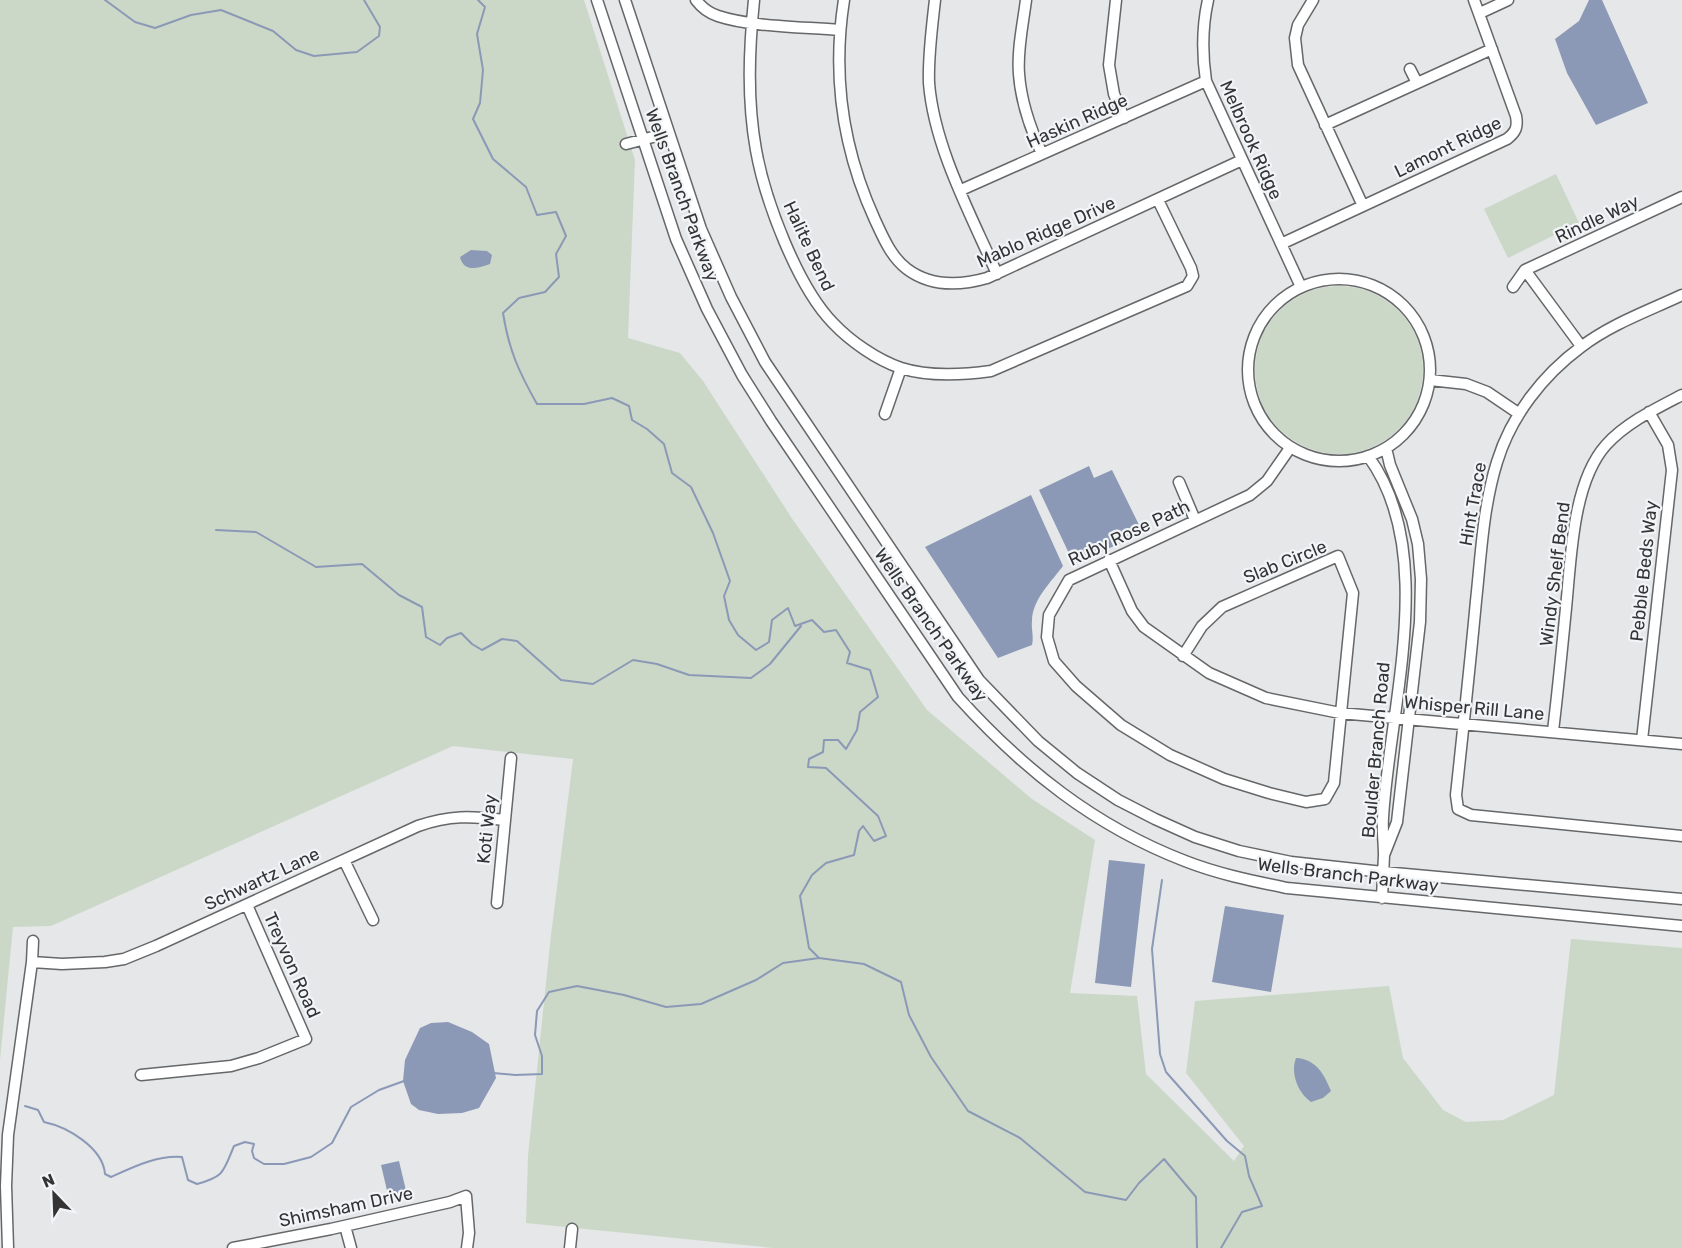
<svg xmlns="http://www.w3.org/2000/svg" width="1682" height="1248" font-family="Rubik,sans-serif">
<rect width="100%" height="100%" fill="#e5e7e9"/>
<path fill="#cbd8c7" d="M 0,0 L 584,0 L 635,160 L 628,338 L 680,353 L 703,381 L 793,520 L 927,710 L 1032,799 L 1095,840 L 1070,993 L 1137,996 L 1146,1074 L 1234,1161 L 1244,1146 L 1186,1073 L 1195,1001 L 1389,986 L 1403,1058 L 1443,1110 L 1466,1122 L 1503,1120 L 1554,1095 L 1571,939 L 1682,948 L 1682,1248 L 773,1248 L 526,1223 L 528,1156 L 551,935 L 573,759 L 453,746 L 51,926 L 13,927 L 0,1060 Z
M 1556,174 L 1579,223 L 1508,258 L 1484,209 Z
M1255 370a84 84 0 1 1 168 0a84 84 0 1 1-168 0Z"/>
<path fill="#8b99b6" d="M 1589,0 L 1602,0 L 1648,103 L 1596,125 L 1567,73 L 1555,39 L 1579,21 Z
M 471,250 L 487,251 L 492,255 L 490,264 C 478,268 464,273 460,257 Z
M 1089,466 L 1094,478 L 1112,470 L 1143,533 L 1074,564 L 1039,490 Z
M 1031,495 L 1063,566 C 1051,582 1032,600 1032,621 C 1031,629 1034,637 1032,645 L 998,658 L 925,547 Z
M 1109,860 L 1145,864 L 1131,987 L 1095,983 Z
M 1225,906 L 1284,915 L 1271,992 L 1212,982 Z
M 448,1022 L 472,1032 L 489,1044 L 496,1078 L 479,1108 L 462,1113 L 438,1114 L 419,1110 L 411,1104 L 403,1081 L 405,1060 L 420,1028 L 431,1023 Z
M 1296,1058 C 1316,1059 1324,1074 1331,1091 L 1323,1098 L 1311,1102 C 1298,1093 1290,1073 1296,1058 Z
M 399,1161 L 408,1199 L 390,1203 L 381,1165 Z"/>
<g fill="none" stroke-linecap="round" stroke-linejoin="round">
<path stroke="#8b99b6" stroke-width="2" d="M 105,0 L 135,22 L 155,28 L 191,15 L 221,10 L 273,31 L 296,50 L 314,56 L 357,52 L 379,36 L 380,27 L 364,0
M 478,0 L 485,7 L 477,34 L 483,70 L 480,103 L 473,119 L 493,159 L 526,187 L 537,215 L 556,212 L 566,236 L 556,254 L 559,277 L 545,292 L 519,298 L 503,313 C 509,351 519,372 537,404 L 584,404 L 612,398 L 629,406 L 632,420 L 647,429 L 664,444 L 672,473 L 691,487 L 713,533 L 730,581 L 724,596 L 729,620 L 738,635 L 756,650 L 769,642 L 772,620 L 788,608 L 795,626 L 812,620 L 824,632 L 836,630 L 850,652 L 847,663 L 870,670 L 878,697 L 860,712 L 857,730 L 846,749 L 838,740 L 824,740 L 823,752 L 809,759 L 808,767 L 826,768 L 878,816 L 886,836 L 874,841 L 863,826 L 859,831 L 854,855 L 826,863 L 812,875 L 800,896 L 809,948 L 819,958 L 864,964 L 901,982 L 909,1015 L 931,1057 L 968,1111 L 1020,1138 L 1085,1192 L 1126,1200 L 1139,1183 L 1164,1159 L 1196,1197 L 1197,1248
M 216,530 L 256,532 L 316,567 L 362,564 L 399,595 L 422,607 L 426,637 L 440,645 L 447,638 L 461,633 L 472,644 L 482,650 L 502,639 L 517,641 L 561,680 L 593,684 L 633,660 L 657,664 L 689,675 L 751,678 L 770,664 L 801,626
M 1162,880 L 1152,949 L 1160,1054 L 1166,1072 L 1227,1141 L 1245,1156 L 1249,1176 L 1262,1206 L 1242,1212 L 1221,1248
M 493,1073 L 515,1075 L 542,1074 L 542,1056 L 535,1035 L 537,1011 L 549,992 L 577,986 L 624,995 L 666,1007 L 701,1004 L 756,980 L 783,963 L 819,958
M 25,1106 L 38,1110 L 44,1122 C 68,1127 103,1148 105,1174 L 111,1177 C 133,1167 157,1155 182,1157 L 188,1180 L 197,1184 C 225,1176 223,1172 234,1146 L 245,1142 L 254,1144 L 252,1151 L 254,1158 L 264,1164 L 284,1164 L 311,1157 L 332,1143 L 351,1107 L 379,1090 L 404,1081"/>
<defs>
<path id="minor" d="M 597,0 L 676,239 L 707,309 L 742,375 L 771,421 L 958,697 C 1023,769 1094,826 1185,861 C 1218,874 1253,881 1287,888 L 1682,926
M 625,0 L 701,229 L 731,297 L 765,362 L 979,680 L 1038,741 L 1077,773 L 1118,800 L 1155,819 L 1195,837 L 1239,851 L 1291,862 L 1383,872 L 1682,899
M 696,0 C 702,8 709,13 718,16 C 751,27 804,27 839,30
M 754,0 C 749,50 747,100 756,150 C 765,200 797,286 833,323 C 850,341 877,360 901,368 C 929,377 962,375 991,371 L 1187,286 L 1193,276 L 1191,268 L 1158,200
M 844,0 C 832,76 843,150 875,220 C 883,237 891,257 907,269 C 931,287 959,286 987,278 L 1242,160
M 935,0 C 932,27 928,56 929,83 C 934,147 971,215 997,274
M 1026,0 C 1023,24 1017,50 1019,74 C 1021,103 1030,128 1042,154
M 1116,0 L 1109,65 L 1114,94 L 1124,118
M 1208,0 C 1202,27 1202,54 1206,81 L 1301,287
M 1313,0 L 1298,25 L 1295,38 L 1298,65 L 1363,206
M 1480,13 L 1508,0
M 1410,69 L 1417,83
M 1325,125 L 1492,49
M 626,144 L 668,133
M 961,190 L 1206,81
M 1281,244 L 1507,139 C 1516,132 1518,127 1516,116 L 1474,0
M 1525,270 L 1581,346
M1248 370a91 91 0 1 1 182 0a91 91 0 1 1-182 0Z
M 1513,287 L 1525,270 L 1682,197
M 1682,295 C 1648,311 1611,324 1581,347 C 1543,375 1511,416 1497,462 C 1483,507 1481,555 1476,601 C 1470,666 1463,730 1456,795 L 1458,809 L 1471,815 L 1682,836
M 1430,380 L 1466,384 L 1487,392 L 1518,413
M 885,414 L 901,368
M 1368,456 C 1439,552 1389,708 1383,818 C 1382,830 1384,843 1384,855 L 1397,822 L 1420,622 L 1421,579 L 1418,544 L 1412,519 L 1390,465 L 1386,448
M 1179,482 L 1195,520
M 1109,560 L 1132,611 L 1144,627 L 1209,673 L 1266,698 L 1340,713 L 1682,744
M 1183,656 L 1202,626 L 1222,607 L 1338,556 L 1353,593 L 1334,783 L 1325,799 L 1306,802 L 1269,793 L 1224,779 L 1170,755 L 1121,725 L 1076,686 L 1054,661 L 1047,637 L 1049,615 L 1069,580 L 1250,495 L 1267,481 L 1290,448
M 1553,731 C 1558,690 1562,649 1566,608 C 1571,560 1572,483 1606,445 C 1626,423 1655,409 1682,395
M 1642,740 L 1672,470 L 1668,445 L 1649,412
M 344,860 L 373,920
M 1382,898 L 1384,855
M 497,903 L 511,758
M 32,962 L 62,964 L 105,962 L 124,959 L 156,946 L 418,826 C 450,815 471,816 504,820
M 141,1075 L 231,1066 L 259,1058 L 306,1039 L 247,905
M 345,1226 L 351,1248
M 8,1248 L 6,1186 L 8,1135 L 32,962 L 33,941
M 233,1248 L 331,1229 L 450,1202 L 466,1196 L 469,1233 L 467,1248
M 570,1248 L 572,1229"/>
</defs>
<use href="#minor" stroke="#656769" stroke-width="13"/>
<use href="#minor" stroke="#fff" stroke-width="10"/>
</g>
<g text-anchor="middle" stroke-width="4.5" stroke-linejoin="round" paint-order="stroke">
<g font-size="18" fill="#343435" stroke="#f2f5f7">
<text transform="translate(1077 121) rotate(-24)" y="6">Haskin Ridge</text>
<text transform="translate(1251 140) rotate(66)" y="6">Melbrook Ridge</text>
<text transform="translate(1448 147) rotate(-26)" y="6">Lamont Ridge</text>
<text transform="translate(682 195) rotate(70)" y="6">Wells Branch Parkway</text>
<text transform="translate(1597 219) rotate(-25)" y="6">Rindle Way</text>
<text transform="translate(1046 232) rotate(-24)" y="6">Mablo Ridge Drive</text>
<text transform="translate(809 246) rotate(65)" y="6">Halite Bend</text>
<text transform="translate(1473 504) rotate(-80)" y="6">Hint Trace</text>
<text transform="translate(1129 533) rotate(-25)" y="6">Ruby Rose Path</text>
<text transform="translate(1285 562) rotate(-22)" y="6">Slab Circle</text>
<text transform="translate(1644 571) rotate(-84)" y="6">Pebble Beds Way</text>
<text transform="translate(1555 574) rotate(-83)" y="6">Windy Shelf Bend</text>
<text transform="translate(931 625) rotate(55)" y="6">Wells Branch Parkway</text>
<text transform="translate(1474 708) rotate(5)" y="6">Whisper Rill Lane</text>
<text transform="translate(1376 750) rotate(-85)" y="6">Boulder Branch Road</text>
<text transform="translate(487 829) rotate(-84)" y="6">Koti Way</text>
<text transform="translate(1348 875) rotate(7)" y="6">Wells Branch Parkway</text>
<text transform="translate(262 879) rotate(-25)" y="6">Schwartz Lane</text>
<text transform="translate(292 965) rotate(66)" y="6">Treyvon Road</text>
<text transform="translate(346 1207) rotate(-12)" y="6">Shimsham Drive</text>
</g>
</g>
<g transform="translate(54 1194) rotate(337)" stroke="#f2f5f7" stroke-width="4.5" paint-order="stroke">
<path d="M0-4.5L10 22L0 15L-10 22Z" fill="#343435"/>
<text y="-9" font-size="16" font-weight="bold" text-anchor="middle" fill="#343435">N</text>
</g>
</svg>
